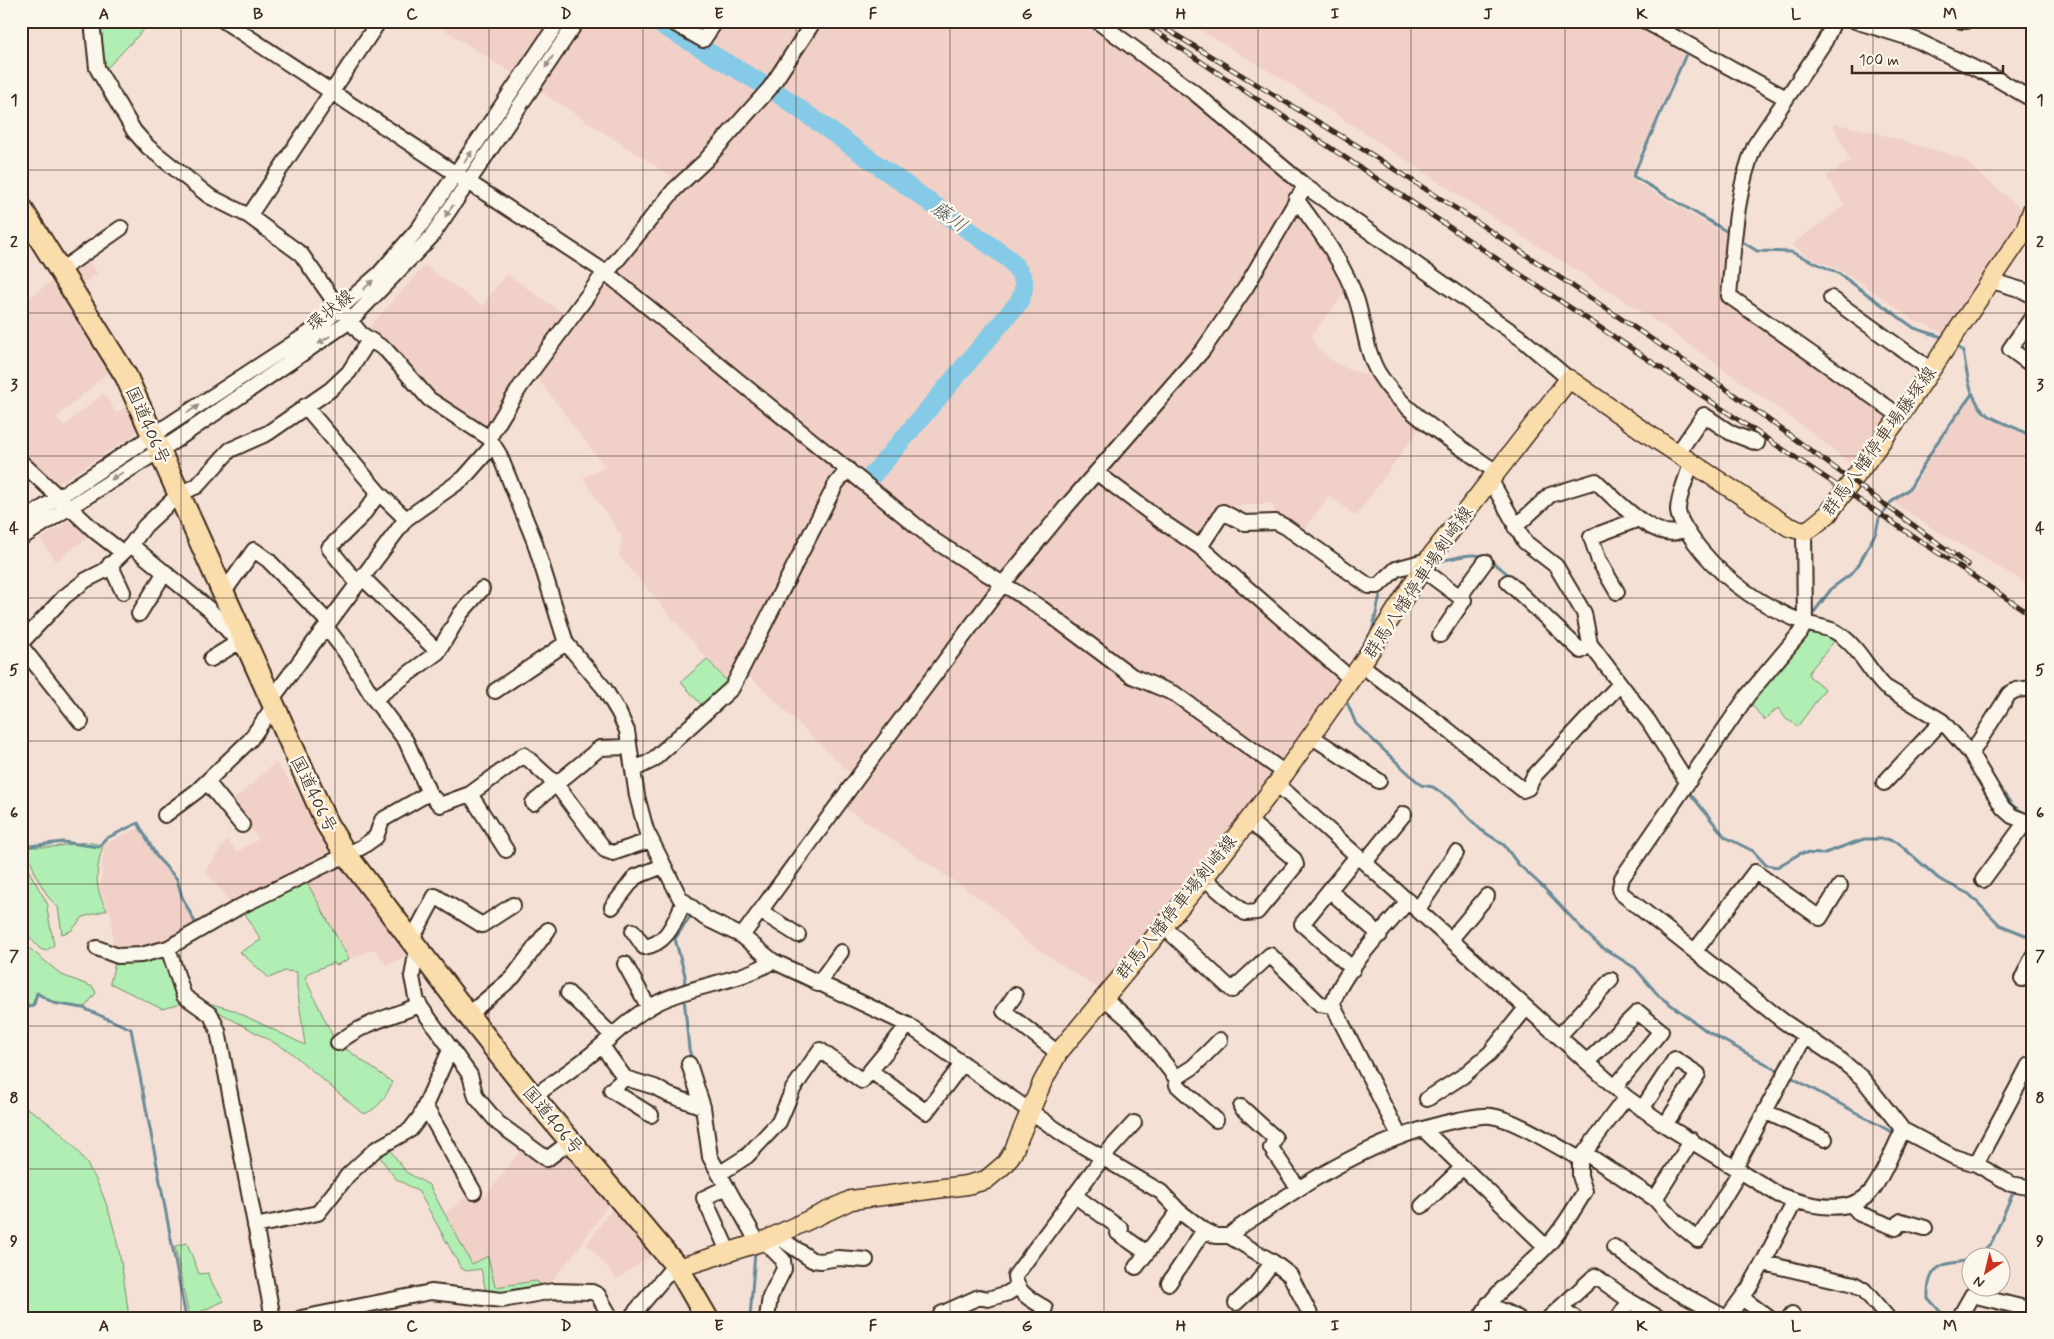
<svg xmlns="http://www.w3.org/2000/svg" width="2054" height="1339" font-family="Mynerve,'Klee One',sans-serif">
<rect width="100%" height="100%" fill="#f5e0d6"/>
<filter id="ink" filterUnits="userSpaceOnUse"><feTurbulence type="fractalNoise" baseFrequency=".02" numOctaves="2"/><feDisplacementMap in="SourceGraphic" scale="10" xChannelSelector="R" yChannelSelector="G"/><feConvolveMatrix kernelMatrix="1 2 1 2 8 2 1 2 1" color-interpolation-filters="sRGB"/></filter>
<g filter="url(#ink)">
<path fill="#f1d0c7" d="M 431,21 L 808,21 L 762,89 L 679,181 Z
M 820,21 L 1086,21 L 1181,89 L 1298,190 L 1348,288 L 1311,336 L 1318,349 L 1333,361 L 1348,369 L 1378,378 L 1422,425 L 1356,516 L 1329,496 L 1302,533 L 1279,521 L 1272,503 L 1223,507 L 1199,542 L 1333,667 L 1336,677 L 1342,679 L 1285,761 L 1101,988 L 1098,988 L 1024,940 L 992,907 L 844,807 L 853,776 L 742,669 L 732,688 L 619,556 L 622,537 L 583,478 L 605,467 L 535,375 L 610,276 Z
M 1185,21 L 1630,21 L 1685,53 L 1629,178 L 1730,237 L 1725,299 L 1891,415 L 1854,466 L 1852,465 L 1808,430 L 1662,325 L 1480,209 L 1284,80 Z
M 1832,123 L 1870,131 L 1961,158 L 2024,211 L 2020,226 L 1945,335 L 1926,324 L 1916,322 L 1860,282 L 1836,268 L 1811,258 L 1791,245 L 1845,205 L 1826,176 L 1850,161 Z
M 87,257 L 97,274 L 79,285 L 68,269 Z
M 425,265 L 482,306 L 506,274 L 566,315 L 489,426 L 483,428 L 429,394 L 367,330 Z
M 57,277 L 84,327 L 83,330 L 90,338 L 97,354 L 111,370 L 56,418 L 64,426 L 104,393 L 116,413 L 130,405 L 139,421 L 134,435 L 53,487 L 21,458 L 21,304 Z
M 1972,397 L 1984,416 L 2013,428 L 2033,441 L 2033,596 L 2025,591 L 2028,584 L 1930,527 L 1893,502 L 1914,487 L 1939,443 Z
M 76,517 L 95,533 L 56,561 L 40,539 Z
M 276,762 L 300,796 L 306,793 L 333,853 L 233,905 L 205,871 L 227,840 L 237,852 L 259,839 L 229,804 Z
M 139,828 L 156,857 L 177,879 L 196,928 L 168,945 L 142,951 L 113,949 L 111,913 L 100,891 L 104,844 Z
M 343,860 L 413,955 L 386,965 L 375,949 L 349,959 L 305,879 Z
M 524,1145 L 547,1161 L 565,1150 L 611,1200 L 582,1244 L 546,1288 L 536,1281 L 495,1287 L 488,1256 L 473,1264 L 445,1213 L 468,1196 L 456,1174 L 467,1167 L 485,1197 Z
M 615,1204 L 655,1253 L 617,1279 L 587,1244 Z"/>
<path fill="#b1eeb3" stroke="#768c68" d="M 96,21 L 152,21 L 105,70 L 102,66 Z
M 1808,628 L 1836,639 L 1809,672 L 1809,676 L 1825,689 L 1798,726 L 1786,719 L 1778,708 L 1764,720 L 1748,700 Z
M 707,659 L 730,685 L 706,710 L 681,682 Z
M 86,842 L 103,845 C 96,871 93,886 107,910 L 83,917 L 71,931 L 62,934 L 58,907 L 49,898 L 36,876 L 26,847 L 52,847 Z
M 21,847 L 29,871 L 48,905 L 47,910 L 54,945 L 46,951 L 40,949 L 25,932 L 26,927 L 21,913 Z
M 305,879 L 349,959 L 337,965 L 333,963 L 308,973 L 305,978 L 335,1041 L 392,1082 C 387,1096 378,1110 363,1114 L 289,1051 L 195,999 L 233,1010 L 305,1045 L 297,986 L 297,972 L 285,971 L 269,978 L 240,952 L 261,940 L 243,910 Z
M 21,945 L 29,948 L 62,975 L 93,987 L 96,993 L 85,1007 L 60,1005 L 37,993 L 31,1007 L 26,1005 L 21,996 Z
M 166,952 L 180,1004 L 162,1009 L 110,983 L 116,959 Z
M 21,1107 C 30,1108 40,1117 47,1122 C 110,1166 120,1247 129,1318 L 21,1318 Z
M 388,1147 L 406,1172 L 429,1185 L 472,1264 L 488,1256 L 495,1287 L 536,1281 L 546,1288 L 487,1296 L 481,1269 L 466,1271 L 461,1268 L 419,1192 L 395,1178 L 377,1153 Z
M 187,1243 L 199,1274 L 208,1273 L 210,1281 L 224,1301 L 189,1317 L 175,1246 Z"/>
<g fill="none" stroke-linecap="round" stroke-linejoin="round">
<path stroke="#678b97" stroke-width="3" d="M 1634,21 L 1642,26
M 1679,48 L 1687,52 L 1633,176 L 1731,234
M 1738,239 L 1757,251 L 1791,252 L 1838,273 L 1914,328 L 1942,337
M 1958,347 L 1963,351 C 1967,372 1969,401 1988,415 C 2002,424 2019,427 2033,438
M 1435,562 C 1478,554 1477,547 1511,577
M 1818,620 L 1811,616 L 1832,588 L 1851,574 L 1859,564 L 1876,532 L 1879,519 L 1890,503 L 1910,488 L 1936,444 L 1972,394
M 1372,632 L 1380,595
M 1862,647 L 1872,660
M 1346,700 L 1356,724 L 1421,785 L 1433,787 L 1449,798 L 1481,830 L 1504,845 L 1518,864 L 1542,886 L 1586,933 L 1600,946 L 1635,968 L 1659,996 L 1708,1032 L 1781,1072
M 1928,705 L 1946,715 L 1972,746
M 2000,789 L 2012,805 L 2025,814
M 1688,791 L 1725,837 L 1753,851 L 1766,865 L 1777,867 L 1801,853 L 1822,854 L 1864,839 L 1887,839 L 1898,843 L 1939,879 L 1969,894 L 2000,925 L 2033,938
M 21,847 L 63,842 L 99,847 L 105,839 L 138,823 L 157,857 L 177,879 L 182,897 L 197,926
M 684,988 L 685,975 L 675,939 L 691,915
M 21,996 L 29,1007 L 34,1004 L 37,993 L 53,1003 L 83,1008 L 131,1029 L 186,1318
M 684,997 L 689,1049 L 692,1060
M 1789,1076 L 1897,1135
M 1903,1138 L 1933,1153
M 1979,1256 L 1991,1244 L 2014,1190
M 750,1318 L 755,1252
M 1946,1318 L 1928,1298 C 1927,1263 1944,1264 1972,1260"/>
<path stroke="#85cbe7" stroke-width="19" d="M 655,21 L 776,92 L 1009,259 C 1023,276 1029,281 1019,302 L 870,478"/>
<defs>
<path id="minor" d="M 92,21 L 97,68 L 134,131 L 148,147 L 209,196 L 249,216 L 301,254 L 334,301 L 361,334 L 386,350 L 429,399 L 489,438 L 499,454 L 534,540 L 566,643 L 604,688 L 619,713 L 627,731 L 637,796 L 646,830 L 680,898 L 705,918 L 742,936 L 773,961 L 908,1025 L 1064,1135 L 1161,1192 L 1179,1211 L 1204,1230 L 1216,1236 L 1229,1236 L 1273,1262 L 1290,1275 L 1312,1318
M 224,21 L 605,272 L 935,541 L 1041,608 L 1132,676 L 1175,694 L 1285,773
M 670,21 L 703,40 L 716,21
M 1097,21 L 1196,94 L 1305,186 L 1522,339 L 1569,379
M 1645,21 L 1786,98
M 1834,21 L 1825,41 L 1755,145 C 1735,193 1734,244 1729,296 L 1900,416
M 1855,21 L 1916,40 L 1997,79 L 2033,100
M 1961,21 L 1967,21
M 1296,199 C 1319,230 1345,265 1357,301 C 1364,324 1366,353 1379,374 C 1403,414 1458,444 1496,472
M 249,216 L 379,21
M 61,270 L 121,228
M 1992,281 L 2022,290 L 2033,296
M 1831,298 L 1931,370
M 2033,316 L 2010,349 L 2033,366
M 305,406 L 379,493 L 406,519
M 489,438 L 520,387 L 605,272 L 609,270 L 675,189 L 705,161 L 770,88 L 814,21
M 1678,453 L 1704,415 L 1731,433 L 1757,443
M 21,462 L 96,532 L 122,552
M 1691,462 C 1688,477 1678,495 1678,510 C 1678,520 1688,532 1693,540 C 1721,578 1761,606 1805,623 C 1814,626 1825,627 1834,631 C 1858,644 1867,669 1885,687 L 1942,721 L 1971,754 L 2003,808 L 2012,816 L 2033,824
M 1097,473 L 1164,523 L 1200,547 L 1351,679
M 1490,479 L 1525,542 L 1556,566 L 1584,613 L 1590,644 L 1649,722 L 1687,782
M 21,522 L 321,325 L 379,274 L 419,228 L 559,21
M 1515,527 L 1550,495 L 1596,481 C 1614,498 1659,548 1685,528
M 1804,531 L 1805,623 L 1800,633 L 1748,695 L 1622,878 L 1620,887 L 1621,893 L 1783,1021 L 1842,1061 L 1862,1078 L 1903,1130 L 1954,1157 L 1976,1164 L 2011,1184 L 2033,1188
M 21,538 L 173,442 L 350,321 L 431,237 L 577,21
M 131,545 L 210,610 L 244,649
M 1200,547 L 1223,512 L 1244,523 L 1276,522 L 1286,527 L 1369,586 L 1378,586 L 1396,569 L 1428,560
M 110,564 L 123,592
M 1422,569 L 1464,600 L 1440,635
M 363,578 L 438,652
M 1508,582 L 1581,651 L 1590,644
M 358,584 L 329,548 L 361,517 L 379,493
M 221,591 L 226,589 L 254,550 L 268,560 L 329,623
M 1617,592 L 1599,561 L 1591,537 L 1639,519
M 1460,596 L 1485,562
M 139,614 L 165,572
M 326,627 L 346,653 L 374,699 L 406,741 L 429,793 L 440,805 L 470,794 L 524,755 L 556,784 L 605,850 L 613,853 L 651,840
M 21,643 L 64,597 L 86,580 L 104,571 L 131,545 L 145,526 L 179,494 L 197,486 L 230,450 L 268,433 L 330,390 L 349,372 L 369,340
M 21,646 L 81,722
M 211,659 L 237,643
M 1361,665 L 1443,726 L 1523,790 L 1528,788 L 1534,776 L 1619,685
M 495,691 L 566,643
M 268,696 L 277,692 L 406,519 L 464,478 L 493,445
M 374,699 L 438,652 L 461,613 L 482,589
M 1311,736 L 1379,781
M 1971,754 L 2009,694 L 2016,690 L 2033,688
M 633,770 L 653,760 L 732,688 L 836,484 L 848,469
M 207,782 L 242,825
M 1884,783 L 1942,721
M 1277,784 L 1626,1097 L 1665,1125 L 1779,1195 C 1806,1205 1852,1218 1873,1189 C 1885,1172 1893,1149 1903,1130
M 470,794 L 506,850
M 533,803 L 600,748 L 628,747
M 165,815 L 197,791 L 250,740 L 273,707
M 1365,862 L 1404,814
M 1204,878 L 1245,913 L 1257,912 L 1296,865 L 1294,859 L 1248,820
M 1983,880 L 2025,823
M 1330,891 L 1380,935
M 612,907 L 635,877 L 663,866
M 1418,909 L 1456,853
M 760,911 L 798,935
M 1163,926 L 1232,990 L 1270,955 L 1320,1004 L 1333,1006
M 633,931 L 644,947 C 668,944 675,920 684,902
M 742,936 L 872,758 L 1002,585 L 1066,507 L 1203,350 L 1246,287 L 1305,186
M 1451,939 L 1487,896
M 411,941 L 435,896 L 482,925 L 513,905
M 97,948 L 118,956 L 141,955 L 168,948 L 239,907 L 362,847 L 376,837 L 382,820 L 429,793
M 168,948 L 184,996 L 211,1015 L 218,1031 L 273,1318
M 417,948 L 412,977 L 417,1002 L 470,1075 L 476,1097 L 498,1123 L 547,1159 L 571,1141
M 1695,951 L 1755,872 L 1820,918 L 1840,886
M 625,964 L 649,1008
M 1353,969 L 1302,924 L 1357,856
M 2022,979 L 2033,956
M 818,984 L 841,952
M 568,993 L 612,1035
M 1015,995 L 1004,1011 L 1058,1053
M 1103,997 L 1134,1024 L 1176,1078 L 1193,1067 L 1220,1040
M 468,1015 L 513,977 L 548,930
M 1559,1036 L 1611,980
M 338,1043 C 361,1024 392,1016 420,1005
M 602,1046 L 625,1078 L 655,1087 L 669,1095 L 703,1107
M 1588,1061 L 1638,1012 L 1661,1031 L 1615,1087
M 689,1064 L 703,1107 L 710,1157 L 758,1243
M 871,1071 L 926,1112 L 963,1063
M 625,1078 L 611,1090 L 651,1115
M 1176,1078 L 1177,1085 L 1216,1120
M 533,1097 C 556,1080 580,1065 601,1046 C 619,1030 636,1013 659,1002 C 695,984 739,983 773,961
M 1427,1099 L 1463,1076 L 1490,1053 L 1526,1008
M 425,1106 L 474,1192
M 1241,1107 L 1275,1138 L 1271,1148 L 1298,1188
M 1642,1109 L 1675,1059 L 1698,1074 L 1665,1125
M 1766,1112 L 1825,1139
M 1423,1129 L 1546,1247
M 1400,1137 L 1333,1006 C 1336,978 1389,924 1408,901
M 1585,1153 L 1655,1199 L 1692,1140
M 1976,1164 L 2029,1065 L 2033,1068
M 1735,1168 L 1805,1036
M 719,1174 L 747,1156 L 779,1122 L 793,1089 L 820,1050 L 862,1081 L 908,1025
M 727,1187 L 704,1198 L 728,1251
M 1074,1195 L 1121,1229 L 1118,1233 L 1147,1253
M 1655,1199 L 1675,1221 L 1698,1240 L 1740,1171
M 1852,1205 L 1860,1214 L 1896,1228 L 1901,1221 L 1925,1228
M 1422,1206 L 1463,1167
M 255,1226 L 318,1213 L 348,1175 L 376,1149 L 410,1130 L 420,1117 L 451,1048
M 777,1236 L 812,1260 L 821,1261 L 838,1258 L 866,1260
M 1229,1236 C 1239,1226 1254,1218 1266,1210 C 1325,1170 1388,1134 1458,1120 C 1469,1118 1480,1115 1491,1116 C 1515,1119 1558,1147 1580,1159 L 1626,1097
M 764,1241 L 783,1260 L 784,1269 L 770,1297 L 767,1318
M 1614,1247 L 1663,1284 L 1726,1318
M 1763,1263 L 1795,1201
M 1136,1267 L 1179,1211
M 1169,1283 L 1204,1230
M 1742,1298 L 1769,1318
M 1630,1301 L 1659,1318
M 1236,1303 L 1255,1285 L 1273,1262
M 1488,1304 L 1518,1318
M 1561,1308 L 1575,1318
M 941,1314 L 979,1297 L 988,1299 L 1008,1293 L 1017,1287
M 301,1318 L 431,1292 L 502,1300 L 553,1291 L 592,1292 L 598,1295 L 611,1318
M 630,1318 L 668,1273 L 678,1268
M 1039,1318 L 1045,1308 C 1032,1300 1016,1293 1015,1276 L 1103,1157 L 1134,1123
M 1480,1318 C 1496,1290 1523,1271 1545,1248 C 1561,1231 1573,1211 1585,1191 L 1580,1176 L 1580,1159
M 1549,1318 L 1595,1276 L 1630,1301 L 1618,1318
M 1727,1318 L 1749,1288 L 1763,1263 L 1854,1284 L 1864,1290 L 1888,1318
M 1789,1318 L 1792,1314
M 1959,1318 L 1972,1295 L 2033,1310"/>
<path id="major" d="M 678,1268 L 764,1241 L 851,1200 L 967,1185 L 986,1180 L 1006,1163 L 1013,1152 L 1042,1083 L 1058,1053 L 1204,878 L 1285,773 L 1361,665 L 1428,560 L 1569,379 L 1639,428 L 1789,527 L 1804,531 L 1811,528 L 1828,514 L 1900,416 L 2025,230 L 2033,208"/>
<path id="highway" d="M 21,208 L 126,376 L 327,824 L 345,853 L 468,1015 L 533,1097 L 678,1268 L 707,1318"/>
</defs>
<use href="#minor" stroke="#3b2a1e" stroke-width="18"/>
<use href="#major" stroke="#3b2a1e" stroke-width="21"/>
<use href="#highway" stroke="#3b2a1e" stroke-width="25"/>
<use href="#minor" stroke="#fbf7ec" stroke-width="14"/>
<use href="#major" stroke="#fbddab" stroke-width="18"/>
<use href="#highway" stroke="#fbddab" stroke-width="21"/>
<defs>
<path id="rail" d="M 1140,21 L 2033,616
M 1153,21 L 1369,153 L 1477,222 L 1729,391 L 1968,565"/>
</defs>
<use href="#rail" stroke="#3b2a1e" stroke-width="5"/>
<use href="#rail" stroke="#fbf7ec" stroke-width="3" stroke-dasharray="9" stroke-linecap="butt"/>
</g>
<defs><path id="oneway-solid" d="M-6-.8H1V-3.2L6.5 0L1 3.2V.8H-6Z" transform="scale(1.25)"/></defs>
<g fill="#9b9085">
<use href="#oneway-solid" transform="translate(549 62) rotate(124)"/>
<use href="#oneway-solid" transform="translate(468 157) rotate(-56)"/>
<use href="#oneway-solid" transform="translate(449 211) rotate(125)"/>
<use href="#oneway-solid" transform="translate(368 285) rotate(-43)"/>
<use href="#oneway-solid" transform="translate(324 340) rotate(146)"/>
<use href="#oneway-solid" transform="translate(193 409) rotate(-34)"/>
<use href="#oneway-solid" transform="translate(117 476) rotate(148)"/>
</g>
</g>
<path fill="none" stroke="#3b2a1e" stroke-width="1" stroke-opacity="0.55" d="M 181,21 L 181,1318M 335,21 L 335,1318M 489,21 L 489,1318M 643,21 L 643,1318M 796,21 L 796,1318M 950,21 L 950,1318M 1104,21 L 1104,1318M 1258,21 L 1258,1318M 1411,21 L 1411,1318M 1565,21 L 1565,1318M 1719,21 L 1719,1318M 1873,21 L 1873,1318M 21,170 L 2033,170M 21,313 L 2033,313M 21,456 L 2033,456M 21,598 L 2033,598M 21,741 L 2033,741M 21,884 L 2033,884M 21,1026 L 2033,1026M 21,1169 L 2033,1169"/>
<g text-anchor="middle" stroke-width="5" stroke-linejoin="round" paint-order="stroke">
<g font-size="18" fill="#3b2a1e" stroke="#fbf7ec">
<text transform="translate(330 310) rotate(-39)" y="6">環状線</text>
<text transform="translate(148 425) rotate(66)" y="6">国道406号</text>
<text transform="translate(1879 441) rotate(-54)" y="6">群馬八幡停車場藤塚線</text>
<text transform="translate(1418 582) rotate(-56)" y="6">群馬八幡停車場剣崎線</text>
<text transform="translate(314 794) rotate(64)" y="6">国道406号</text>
<text transform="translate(1176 907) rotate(-51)" y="6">群馬八幡停車場剣崎線</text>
<text transform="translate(553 1120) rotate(50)" y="6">国道406号</text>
</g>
<g font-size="19" font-style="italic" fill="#515a5a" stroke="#fbf7ec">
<text transform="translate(950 216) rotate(36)" y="7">藤川</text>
</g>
</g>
<rect width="2054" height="1339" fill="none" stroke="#fbf7ec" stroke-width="55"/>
<g transform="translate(1986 1272) rotate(215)"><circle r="24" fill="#fbf7ec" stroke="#aea59a"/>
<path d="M0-4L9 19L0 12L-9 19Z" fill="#c8321e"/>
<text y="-8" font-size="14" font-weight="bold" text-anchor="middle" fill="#3b2a1e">N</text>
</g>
<path d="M1852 65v8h151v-8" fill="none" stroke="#3b2a1e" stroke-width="2.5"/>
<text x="1859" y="65" font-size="15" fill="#3b2a1e" stroke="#fbf7ec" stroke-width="4" paint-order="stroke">100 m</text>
<rect x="28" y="28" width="1998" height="1284" fill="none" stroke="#3b2a1e" stroke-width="2"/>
<g font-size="16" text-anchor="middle" font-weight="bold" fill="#3b2a1e">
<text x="104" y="19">A</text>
<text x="258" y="19">B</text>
<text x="412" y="19">C</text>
<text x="566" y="19">D</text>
<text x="719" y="19">E</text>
<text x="873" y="19">F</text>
<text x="1027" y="19">G</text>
<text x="1181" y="19">H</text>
<text x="1335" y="19">I</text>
<text x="1488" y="19">J</text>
<text x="1642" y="19">K</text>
<text x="1796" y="19">L</text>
<text x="1950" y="19">M</text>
<text x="14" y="105">1</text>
<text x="2040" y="105">1</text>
<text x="14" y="247">2</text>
<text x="2040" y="247">2</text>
<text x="14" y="390">3</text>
<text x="2040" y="390">3</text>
<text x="14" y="533">4</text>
<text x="2040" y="533">4</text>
<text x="14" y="675">5</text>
<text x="2040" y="675">5</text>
<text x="14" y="818">6</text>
<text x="2040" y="818">6</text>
<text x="14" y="961">7</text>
<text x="2040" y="961">7</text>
<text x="14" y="1103">8</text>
<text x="2040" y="1103">8</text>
<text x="14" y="1246">9</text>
<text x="2040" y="1246">9</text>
<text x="104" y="1331">A</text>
<text x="258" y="1331">B</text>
<text x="412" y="1331">C</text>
<text x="566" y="1331">D</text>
<text x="719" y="1331">E</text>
<text x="873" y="1331">F</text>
<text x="1027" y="1331">G</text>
<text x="1181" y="1331">H</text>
<text x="1335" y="1331">I</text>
<text x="1488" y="1331">J</text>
<text x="1642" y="1331">K</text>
<text x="1796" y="1331">L</text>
<text x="1950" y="1331">M</text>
</g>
</svg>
